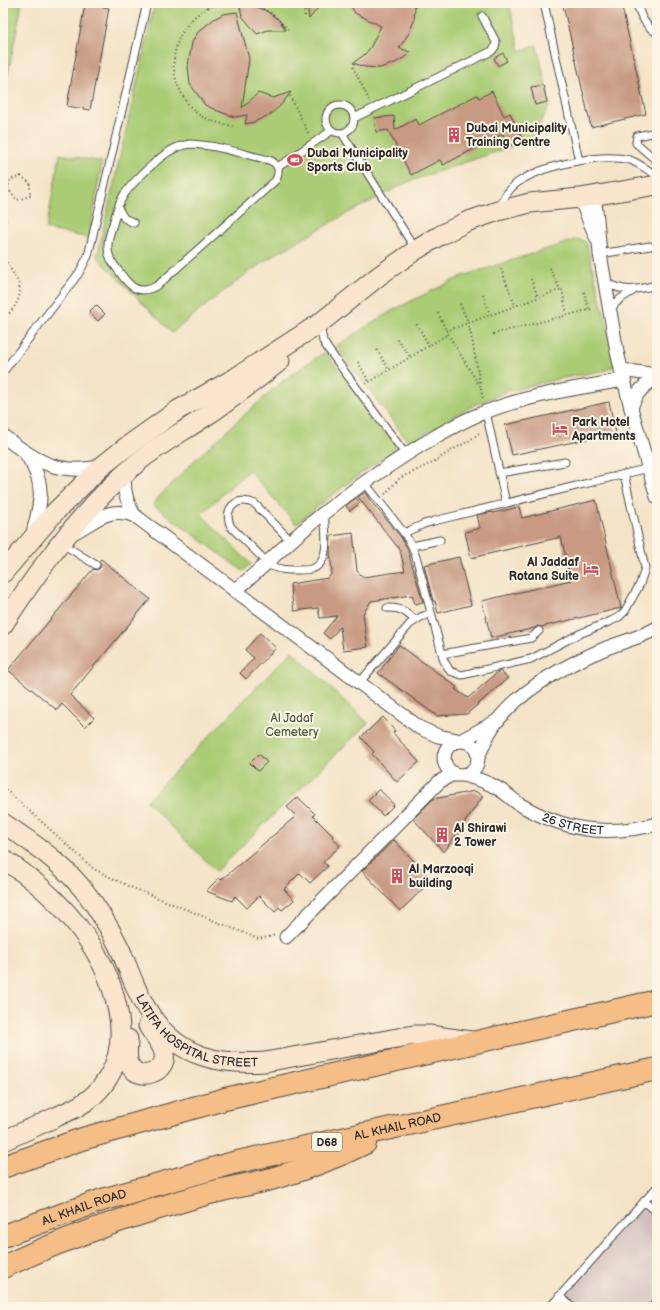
<svg xmlns="http://www.w3.org/2000/svg" width="660" height="1310" font-family="'Balsamiq Sans',sans-serif">
<rect width="100%" height="100%" fill="#fcf5e5"/>
<filter id="ink" filterUnits="userSpaceOnUse"><feTurbulence type="fractalNoise" baseFrequency=".025" numOctaves="2"/><feDisplacementMap in="SourceGraphic" scale="8" xChannelSelector="R" yChannelSelector="G"/><feConvolveMatrix kernelMatrix="1 2 1 2 8 2 1 2 1" color-interpolation-filters="sRGB"/></filter>
<filter id="wash" filterUnits="userSpaceOnUse"><feTurbulence type="fractalNoise" baseFrequency=".012" numOctaves="4" result="noise"/><feDisplacementMap in="SourceGraphic" scale="16" xChannelSelector="R" yChannelSelector="G"/><feGaussianBlur stdDeviation="0.9" result="paint"/><feColorMatrix in="noise" values="0 0 0 0 0 0 0 0 0 0 0 0 0 0 0 0 0 1.4 0 .05"/><feComposite in="paint" operator="in"/></filter>
<g filter="url(#wash)">
<rect width="100%" height="100%" fill="#f4e3c7"/>
<path fill="#d1bfbd" d="M 657,1190 L 657,1307 L 549,1307 Z"/>
<path fill="#aacc74" stroke="#6a7c50" d="M 3,3 L 22,3 L 3,100 Z
M 155,3 L 509,3 L 520,51 L 537,45 L 550,105 L 531,140 L 410,181 L 348,213 L 264,261 L 220,294 L 172,333 L 97,257 Z
M 60,154 L 102,162 L 89,238 L 46,229 Z
M 578,239 L 586,242 L 615,358 L 613,367 L 606,370 L 558,379 L 505,392 L 474,405 L 409,443 L 336,346 L 393,310 L 460,277 Z
M 325,352 L 398,448 L 349,482 L 296,524 L 249,470 L 201,514 L 251,564 L 243,571 L 152,504 L 197,458 L 243,416 L 285,379 Z
M 292,651 L 368,723 L 216,871 L 146,801 Z"/>
<g id="blocks">
<path fill="#c89a83" d="M 239,3 L 248,4 L 265,10 L 279,20 L 286,30 L 268,30 L 257,34 L 242,16 Z
M 307,3 L 322,3 L 309,19 Z
M 349,3 L 414,3 L 415,8 L 414,21 L 409,33 L 399,48 L 410,52 L 405,57 L 395,63 L 380,68 L 365,67 L 353,63 L 364,55 L 370,48 L 381,26 L 355,13 Z
M 570,3 L 621,3 L 646,114 L 591,127 L 563,5 Z
M 85,4 L 109,8 L 90,110 L 67,106 Z
M 237,12 L 249,59 L 242,108 L 258,93 L 273,98 L 291,92 L 281,105 L 271,114 L 254,122 L 245,124 L 247,115 L 234,117 L 218,111 L 205,105 L 190,84 L 188,66 L 192,42 L 198,32 L 214,19 L 223,14 Z
M 503,53 L 507,61 L 498,66 L 494,58 Z
M 543,85 L 547,102 L 535,105 L 531,87 Z
M 492,91 L 504,116 L 510,113 L 523,140 L 509,146 L 503,134 L 443,165 L 440,160 L 411,175 L 388,130 L 376,132 L 374,118 L 394,116 L 395,130 L 416,119 L 419,125 L 477,95 L 479,98 Z
M 96,305 L 105,314 L 98,321 L 89,312 Z
M 609,402 L 616,433 L 512,455 L 505,425 Z
M 365,492 L 370,500 L 400,536 L 407,548 L 423,602 L 415,604 L 412,595 L 371,601 L 363,614 L 368,647 L 343,650 L 340,627 L 330,639 L 323,633 L 337,616 L 320,618 L 318,608 L 294,611 L 290,584 L 328,578 L 332,573 L 330,551 L 331,536 L 353,533 L 357,571 L 363,577 L 405,571 L 400,550 L 358,497 Z
M 356,498 L 360,503 L 350,511 L 346,506 Z
M 596,500 L 621,608 L 541,627 L 538,626 L 535,628 L 491,638 L 482,601 L 571,580 L 561,537 L 471,558 L 465,532 L 480,528 L 477,515 L 493,512 L 493,513 L 519,507 L 522,518 Z
M 459,557 L 471,605 L 438,613 L 435,601 L 433,601 L 424,565 Z
M 101,559 L 150,599 L 70,695 L 94,718 L 85,727 L 62,704 L 57,710 L 8,670 L 93,569 L 96,570 L 100,568 L 101,565 L 99,561 Z
M 260,633 L 276,648 L 246,679 L 240,673 L 254,658 L 245,650 Z
M 399,645 L 457,687 L 455,689 L 468,698 L 498,672 L 500,671 L 508,678 L 467,714 L 437,716 L 378,673 Z
M 383,717 L 395,731 L 393,733 L 419,762 L 397,782 L 372,754 L 374,752 L 361,737 Z
M 259,754 L 267,762 L 258,771 L 250,763 Z
M 379,789 L 394,805 L 383,816 L 368,800 Z
M 475,791 L 483,796 L 444,852 L 413,819 L 433,799 Z
M 298,797 L 315,814 L 313,816 L 333,836 L 332,837 L 340,846 L 323,862 L 328,866 L 310,883 L 300,873 L 284,889 L 294,900 L 282,910 L 279,907 L 275,912 L 259,896 L 247,908 L 235,896 L 232,901 L 206,891 L 219,878 L 221,880 L 296,816 L 287,807 Z
M 394,840 L 432,880 L 400,911 L 362,871 Z"/>
</g>
</g>
<g filter="url(#ink)">
<use href="#blocks" fill-opacity="0" stroke="#494742" stroke-width="1"/>
<g fill="none" stroke-linecap="round" stroke-linejoin="round">
<defs>
<path id="lane" d="M 544,3 L 579,161
M 637,3 C 640,16 645,26 657,33
M326 119a14 14 0 1 1 28 0a14 14 0 1 1-28 0Z
M 354,118 L 492,51 L 495,47 L 496,42 L 482,16
M 657,132 L 637,136 L 636,143 L 657,161
M 342,133 L 416,250
M 190,144 C 217,145 243,154 269,160 C 279,164 280,171 276,180 L 158,285 C 138,297 129,286 118,270 C 112,263 107,255 108,245 C 108,239 110,233 112,227 C 115,218 117,207 122,198 C 129,185 157,159 170,151 C 176,147 183,145 190,144 Z
M 278,167 L 331,131
M 500,207 C 503,198 509,189 517,183 C 542,165 601,153 630,160 C 639,163 648,171 657,175
M 118,208 L 124,218 L 134,223
M 600,254 L 650,246
M 605,282 C 624,293 636,290 657,285
M 610,309 L 620,299 L 633,291
M 320,325 L 323,341 L 328,349 L 406,455
M 3,372 L 79,273 L 88,256 L 147,3
M 486,412 L 506,503
M 499,473 L 565,462
M 365,483 L 404,533 L 412,546 L 417,560 L 444,661 L 450,671 L 462,675 L 531,659 L 579,634 L 611,621 L 619,617 L 625,611 L 640,584 L 645,568 L 624,474
M 404,533 L 424,524 L 434,521 L 649,468
M 291,541 L 255,504 C 237,495 222,509 231,527 L 271,566 C 280,570 288,570 298,570 C 302,570 307,570 311,569 C 332,564 325,529 324,513
M 61,543 L 96,565
M 412,546 L 440,540
M 387,608 C 400,607 406,612 415,620
M 442,654 L 526,639 L 531,638 L 539,631
M 359,683 L 410,624 L 421,617 L 431,613
M 644,1201 L 657,1212
M 559,1296 L 572,1307
M 550,1307 L 657,1187
M 652,1307 L 657,1301"/>
<g id="street">
<path d="M 594,196 L 597,219 L 600,254 L 617,352 L 631,408 L 657,497"/>
<path d="M 580,198 L 596,237"/>
<path d="M 621,370 L 657,375"/>
<path d="M 631,408 C 636,393 643,385 657,378"/>
<path d="M 3,436 C 37,462 57,475 101,467"/>
<path d="M 26,454 C 47,484 41,503 32,536"/>
<path d="M 125,473 C 123,489 126,501 134,515"/>
<path d="M 75,532 C 97,520 107,507 134,515 L 420,728 L 438,736 L 457,740"/>
<path d="M 235,591 C 260,570 283,547 308,526 C 342,497 380,471 418,447 C 440,434 461,421 485,412 C 529,395 577,388 624,380"/>
<path d="M 462,740 L 495,722"/>
<circle cx="461" cy="758" r="17"/>
<path d="M 479,755 C 484,743 489,730 498,720 C 524,687 570,663 609,647 C 625,641 642,637 657,628"/>
<path id="s1" d="M 463,775 C 475,778 487,782 497,788 C 505,792 512,799 519,804 C 565,831 606,837 657,824"/>
<path d="M 286,937 L 439,782 L 451,775 L 458,775"/>
</g>
<g id="secondary">
<path d="M 3,573 L 55,512 L 101,467 L 126,447 L 178,410 L 235,378 L 320,323 L 380,275 L 416,250 L 439,236 L 466,222 L 498,211 L 530,203 L 580,198 L 657,185"/>
<path d="M 3,625 C 41,566 84,507 138,462 C 160,444 184,431 206,416 C 232,399 256,380 280,361"/>
<path id="s2" d="M 3,823 C 36,845 69,868 92,901 C 103,917 113,934 121,951 C 130,973 138,997 152,1017 C 179,1057 219,1065 265,1062 L 414,1035 L 429,1035 L 471,1041"/>
<path d="M 3,859 C 56,893 104,945 117,1007 C 125,1041 118,1073 93,1096 C 82,1106 69,1111 56,1117 C 38,1125 21,1133 3,1141"/>
<path d="M 128,1039 C 128,1047 126,1056 129,1064 C 138,1083 168,1073 164,1053 C 162,1044 153,1034 148,1026"/>
</g>
<g id="highway">
<path d="M 3,1167 L 82,1139 L 225,1099 L 657,1001"/>
<path id="s3" d="M 3,1236 L 102,1200 L 233,1163 L 657,1069"/>
<path d="M 3,1267 C 68,1236 137,1214 206,1194 C 227,1188 249,1185 271,1179 C 303,1170 335,1158 365,1143"/>
</g>
</defs>
<use href="#lane" stroke="#494742" stroke-width="9"/>
<use href="#street" stroke="#494742" stroke-width="15"/>
<use href="#secondary" stroke="#494742" stroke-width="21"/>
<use href="#highway" stroke="#494742" stroke-width="24"/>
<path stroke="#494742" stroke-width="2" stroke-dasharray="1 3" stroke-linecap="butt" d="M 205,3 L 207,9
M 224,3 C 221,4 216,4 212,6 C 180,19 164,59 180,90 C 184,99 190,108 198,114 C 209,121 220,124 233,126
M 248,3 L 270,12 L 288,29
M 304,3 L 305,19
M 433,3 L 450,6
M 353,67 L 369,100
M 290,96 L 309,135
M 21,176 L 30,183 L 30,196 L 17,200 L 8,189 L 10,180 Z
M 3,197 L 10,192
M 3,208 L 6,219 L 3,243
M 3,251 C 5,270 29,282 16,304 C 13,309 9,315 3,317
M 550,268 L 560,290
M 501,269 L 515,305
M 531,279 L 538,297
M 584,292 L 589,310
M 483,295 L 490,314
M 460,304 L 468,322 L 472,339 L 483,400
M 438,313 L 446,330
M 417,324 L 429,346
M 446,331 L 562,289 L 567,315
M 448,334 L 479,385
M 493,334 L 592,309
M 397,339 L 410,357
M 377,350 L 389,370
M 358,362 L 369,382
M 366,384 L 448,334
M 385,494 L 400,478 L 432,463 L 452,450 L 467,442 L 481,432
M 3,787 L 94,869 L 126,885 L 259,939 L 276,935"/>
<use href="#lane" stroke="#fff" stroke-width="7"/>
<use href="#street" stroke="#fff" stroke-width="13"/>
<use href="#secondary" stroke="#fbe5cf" stroke-width="19"/>
<use href="#highway" stroke="#f6be87" stroke-width="22"/>
</g>
</g>
<defs>
<symbol id="building-bare" viewBox="-9 -9 18 18"><path d="M-4-6H4V6H1V3H-1V6H-4ZM-2.5-4.3h1.7v1.8h-1.7ZM.8-4.3h1.7v1.8H.8ZM-2.5-1h1.7V.8h-1.7ZM.8-1h1.7V.8H.8Z" fill="#d1495b" stroke="#fcf5e5" stroke-width="2.5" paint-order="stroke"/></symbol>
<symbol id="stadium-bare" viewBox="-9 -9 18 18"><path d="M0-5a6.5 5 0 1 0 0 10a6.5 5 0 1 0 0-10ZM-3.5-1.8h7v3.6h-7Z" fill="#d1495b" stroke="#fcf5e5" stroke-width="2.5" paint-order="stroke"/></symbol>
<symbol id="hotel-bare" viewBox="-9 -9 18 18"><path d="M-6-4.5h1.5V1H6V5H4.5V3h-9V5H-6ZM-4 0a1.8 1.8 0 1 1 3.6 0ZM.5 0V-2.5h3Q6-2.5 6 0Z" fill="#d1495b" stroke="#fcf5e5" stroke-width="2.5" paint-order="stroke"/></symbol>
</defs>
<g fill-rule="evenodd">
<use href="#building-bare" x="443" y="124" width="22" height="22"/>
<use href="#stadium-bare" x="284" y="149" width="22" height="22"/>
<use href="#hotel-bare" x="549" y="418" width="22" height="22"/>
<use href="#hotel-bare" x="580" y="558" width="22" height="22"/>
<use href="#building-bare" x="431" y="824" width="22" height="22"/>
<use href="#building-bare" x="386" y="865" width="22" height="22"/>
</g>
<g text-anchor="middle" stroke-width="4" stroke-linejoin="round" paint-order="stroke">
<rect fill="#fcf5e5" stroke="#6a6863" stroke-width="1" x="312" y="1133" width="30" height="18" rx="3"/>
<g font-size="11" font-weight="bold" fill="#2b2b2b">
<text x="327" y="1146">D68</text>
</g>
<g font-size="12" font-weight="bold" fill="#2b2b2b" stroke="#fcf5e5" text-anchor="start">
<text x="466" y="132">Dubai Municipality<tspan x="466" dy="14">Training Centre</tspan></text>
<text x="307" y="157">Dubai Municipality<tspan x="307" dy="14">Sports Club</tspan></text>
<text x="572" y="426">Park Hotel<tspan x="572" dy="14">Apartments</tspan></text>
<text x="579" y="566" text-anchor="end">Al Jaddaf<tspan x="579" dy="14">Rotana Suite</tspan></text>
<text x="454" y="832">Al Shirawi<tspan x="454" dy="14">2 Tower</tspan></text>
<text x="409" y="873">Al Marzooqi<tspan x="409" dy="14">building</tspan></text>
</g>
<g font-size="12" fill="#515b41" stroke="#fcf5e5">
<text x="292" y="722">Al Jadaf<tspan x="292" dy="14">Cemetery</tspan></text>
</g>
<g font-size="12" fill="#2b2b2b" stroke="#fcf5e5">
<text dy="4" stroke="none"><textPath href="#s1" startOffset="122">26 STREET</textPath></text>
<text dy="4" stroke="none"><textPath href="#s2" startOffset="298">LATIFA HOSPITAL STREET</textPath></text>
<text dy="4" stroke="none"><textPath href="#s3" startOffset="410">AL KHAIL ROAD</textPath></text>
<text dy="4" stroke="none"><textPath href="#s3" startOffset="86">AL KHAIL ROAD</textPath></text>
</g>
</g>
<rect width="660" height="1310" fill="none" stroke="#fcf5e5" stroke-width="16"/>
</svg>
